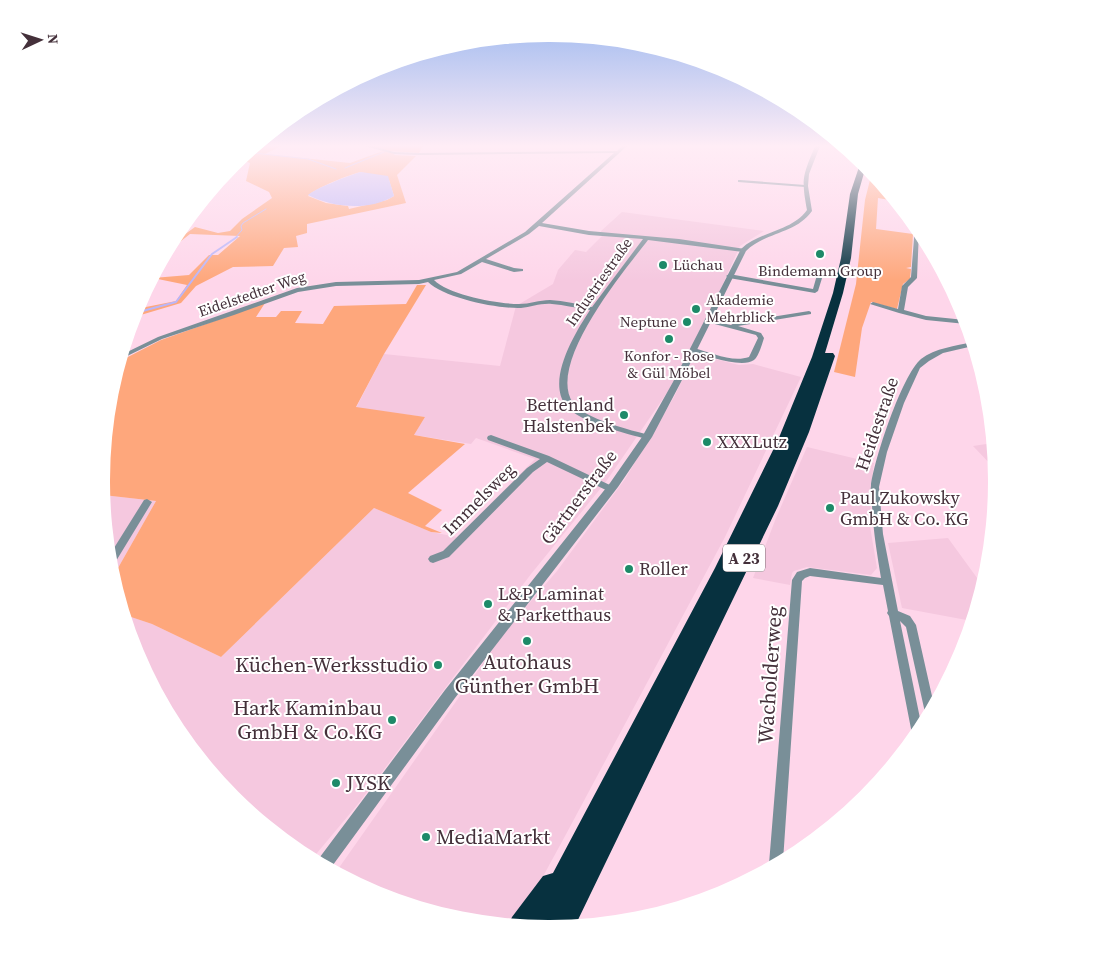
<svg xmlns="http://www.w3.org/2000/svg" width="1098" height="962" font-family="'Source Serif 4',serif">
<rect width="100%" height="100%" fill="#fed6ea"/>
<path fill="#f5c8df" d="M 622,212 L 764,231 L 740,246 L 698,339 L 673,384 L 605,483 L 531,574 L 358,804 L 312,859 L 300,853 L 233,797 L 177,729 L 136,652 L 125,615 L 152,624 L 221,657 L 374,508 L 431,532 L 457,537 L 535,459 L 476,438 L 471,444 L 414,435 L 425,417 L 356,408 L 384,354 L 500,366 L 516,306 L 553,284 L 558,270 L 575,250 L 586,252 L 602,236 L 601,231 Z
M 695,354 L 739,365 L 753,364 L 801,377 L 725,537 L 564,838 L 535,891 L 516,920 L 511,925 L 461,920 L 378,894 L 336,872 L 507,629 L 557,571 L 625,479 L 674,397 Z
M 993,443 L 995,469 L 973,446 Z
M 807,447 L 874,463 L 871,486 L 870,526 L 877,568 L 871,575 L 807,567 L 794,571 L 792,573 L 790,585 L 753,578 L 776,518 Z
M 103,495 L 156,501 L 118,568 L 112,573 Z
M 948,538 L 980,582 L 984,581 L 972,621 L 902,608 L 888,543 Z"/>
<path fill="#fea77c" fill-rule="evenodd" d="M 266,146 L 281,146 L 265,154 L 350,163 L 383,151 L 395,153 L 394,155 L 416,156 L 397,175 L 406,203 L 307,224 L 307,233 L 296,236 L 298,247 L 284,248 L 273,266 L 233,267 L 196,286 L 181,303 L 134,317 L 136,309 L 176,301 L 187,285 L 153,278 L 189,275 L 209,255 L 218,255 L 240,236 L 190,234 L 167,252 L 170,245 L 195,227 L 218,233 L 230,231 L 242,219 L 272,198 L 269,192 L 246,181 L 250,163 L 240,159 L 249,151 ZM 361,172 L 389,180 L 394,196 L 387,200 L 349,209 L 348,206 L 326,203 L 308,196 C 315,188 351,174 361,172 Z
M 371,146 L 423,146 L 419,153 L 390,151 Z
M 872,172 L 895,201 L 878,198 L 876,229 L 913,234 L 911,267 L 906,268 L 911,269 L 910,279 L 903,284 L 897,309 L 871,302 L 862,328 L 855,377 L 834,372 L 856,284 L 865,200 Z
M 417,285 L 426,285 L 384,354 L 356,407 L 425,417 L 414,435 L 465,444 L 408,493 L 442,510 L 425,526 L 442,533 L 431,532 L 374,508 L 221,657 L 152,624 L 125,615 L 112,573 L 118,568 L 156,501 L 103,495 L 102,481 L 110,393 L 120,361 L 161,340 L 265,303 L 256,317 L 276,317 L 281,311 L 302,311 L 295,323 L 323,324 L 334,306 L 406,304 Z"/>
<path fill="#b9b5f9" d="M 361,172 L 388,176 L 394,196 C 369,211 334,208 308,195 C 312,190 352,174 361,172 Z"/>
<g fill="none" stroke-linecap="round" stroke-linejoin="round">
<path stroke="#b9b5f9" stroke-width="1" d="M 254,153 L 308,159 L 336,169
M 345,168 L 384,152
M 235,238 L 242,230 L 241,226 L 243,223 L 266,209"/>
<path stroke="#b9b5f9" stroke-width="2" d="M 135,313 L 176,302 L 212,254 L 237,237"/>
<path fill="#798f98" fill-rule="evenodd" d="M 365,146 L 373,146 L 394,152 L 418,153 L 617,151 L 622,146 L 627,146 L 542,223 L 589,231 L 679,239 L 745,249 L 746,250 L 743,252 L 648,240 C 624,271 546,364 573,403 C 583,418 632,431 650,435 L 651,437 L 650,439 L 647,439 C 627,434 579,422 566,406 C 546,380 575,333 590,310 C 577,308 564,305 552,304 C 541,303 531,307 521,308 C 498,309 444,298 428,282 L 419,284 L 336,286 L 298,292 L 234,315 L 162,339 L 121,359 L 123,354 L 158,337 L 297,288 L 336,282 L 419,280 L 457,272 L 525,232 L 614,153 L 418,155 L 394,154 ZM 539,226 L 589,235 L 643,239 L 592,307 C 578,304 564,301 550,300 C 539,300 530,304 519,304 C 498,304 449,295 434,280 L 461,274 L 482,262 L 514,272 L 523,271 L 523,269 L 514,268 L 486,259 L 529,234 Z
M 740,180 L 805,185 L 807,186 L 805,187 L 738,182 L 738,180 Z
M 915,226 L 919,231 L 917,278 L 908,287 L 904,310 L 926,316 L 965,320 L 966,324 L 926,320 L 899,313 L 870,304 L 873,302 L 898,309 L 902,286 L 911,277 Z
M 820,273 L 823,275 L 818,291 L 815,293 L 729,278 L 726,276 L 729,274 L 813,289 L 817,275 Z
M 809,311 L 811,312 L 811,314 L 738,326 L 761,333 L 764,338 C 762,344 759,356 754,360 C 742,369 704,355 691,351 L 690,350 L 693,348 C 710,352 732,363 749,357 L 758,338 L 756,335 L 707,322 L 707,320 L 731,325 L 734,323 Z
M 972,342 L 973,346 L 943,353 L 929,361 L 920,368 L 904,403 L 887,452 L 879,487 L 883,534 L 898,611 L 910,616 L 916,625 L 934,705 L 927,717 L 926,717 L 906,627 L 900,621 L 922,728 L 913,739 L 889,616 L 887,613 L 888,611 L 883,585 L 810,576 L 805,578 L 802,581 L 783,861 L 770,867 L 769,864 L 792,580 L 797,572 L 810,568 L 881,578 C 877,553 873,530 872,505 C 871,499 870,492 871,486 C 874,460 902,375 921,359 C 935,348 956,346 972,342 Z
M 491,435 L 549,456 L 614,487 L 615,489 L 611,492 L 608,491 L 547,462 L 533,472 L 449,557 L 433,563 L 430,562 L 428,559 L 430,556 L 443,551 L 527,468 L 540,459 L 488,440 L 487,438 L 488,436 Z
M 147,499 L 152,502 L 113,566 L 110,567 L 109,556 L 144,500 Z"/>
<path fill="#798f98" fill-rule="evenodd" d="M 815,146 L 820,146 L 809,174 L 808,186 L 812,211 C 796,234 765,232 746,251 L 681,382 L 652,437 L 618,487 L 455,698 L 330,869 L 317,861 L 445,690 L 610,483 L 642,437 L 673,382 L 741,249 C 760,231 791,232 807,210 C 801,178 803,176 815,146 Z"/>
<path fill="#07313f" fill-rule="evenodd" d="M 861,161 L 866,166 L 858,194 L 851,258 L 843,293 L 825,353 L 833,353 L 835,356 L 809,432 L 778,506 L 575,926 L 549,928 L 509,924 L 512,917 L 543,876 L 553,873 L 715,568 L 778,440 L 812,357 L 833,293 L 841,258 L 850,194 Z"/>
<path stroke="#a08392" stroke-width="1" d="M 253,148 L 259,146"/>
</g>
<linearGradient id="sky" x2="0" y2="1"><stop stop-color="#95b4ef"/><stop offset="0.52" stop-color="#ffedf6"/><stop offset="1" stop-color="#ffedf6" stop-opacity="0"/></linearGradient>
<rect width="1098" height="281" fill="url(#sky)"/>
<g fill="#1d8a68" stroke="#fff" stroke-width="2">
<circle cx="820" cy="254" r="5"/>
<circle cx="663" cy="265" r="5"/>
<circle cx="696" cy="309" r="5"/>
<circle cx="687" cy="322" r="5"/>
<circle cx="669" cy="339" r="5"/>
<circle cx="624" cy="415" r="5"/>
<circle cx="707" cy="442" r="5"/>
<circle cx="830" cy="508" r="5"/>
<circle cx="629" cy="569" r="5"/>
<circle cx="488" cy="604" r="5"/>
<circle cx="527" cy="641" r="5"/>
<circle cx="438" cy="665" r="5"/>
<circle cx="392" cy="720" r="5"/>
<circle cx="336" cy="783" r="5"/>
<circle cx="426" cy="837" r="5"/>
</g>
<g text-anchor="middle" stroke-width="4" stroke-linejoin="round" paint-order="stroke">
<g font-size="15" fill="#44303a" stroke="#fff" text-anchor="start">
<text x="673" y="270">Lüchau</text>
<text x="820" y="276" text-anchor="middle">Bindemann Group</text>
<text x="706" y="305">Akademie<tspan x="706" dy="17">Mehrblick</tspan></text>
<text x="677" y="327" text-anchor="end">Neptune</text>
<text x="669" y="361" text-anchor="middle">Konfor - Rose<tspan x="669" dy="17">&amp; Gül Möbel</tspan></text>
</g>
<g font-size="15" fill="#44303a" stroke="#fff">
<text transform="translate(599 282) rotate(-55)" y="5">Industriestraße</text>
<text transform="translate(252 294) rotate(-19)" y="5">Eidelstedter Weg</text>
</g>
<rect fill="#fff" stroke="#7c6e75" stroke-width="1" x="723" y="544.5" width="42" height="27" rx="4"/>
<g font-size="16" font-weight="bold" fill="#44303a">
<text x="744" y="564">A 23</text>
</g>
<g font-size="18" fill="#44303a" stroke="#fff" text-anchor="start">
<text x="614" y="411" text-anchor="end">Bettenland<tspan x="614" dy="21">Halstenbek</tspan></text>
<text x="717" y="448">XXXLutz</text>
<text x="840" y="504">Paul Zukowsky<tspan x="840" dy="21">GmbH &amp; Co. KG</tspan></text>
<text x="639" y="575">Roller</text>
<text x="498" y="600">L&amp;P Laminat<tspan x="498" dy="21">&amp; Parketthaus</tspan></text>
</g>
<g font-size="18" fill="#44303a" stroke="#fff">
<text transform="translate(877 424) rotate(-71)" y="6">Heidestraße</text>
<text transform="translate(579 497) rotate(-53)" y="6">Gärtnerstraße</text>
<text transform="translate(479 499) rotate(-45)" y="6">Immelsweg</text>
</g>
<g font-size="21" fill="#44303a" stroke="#fff" text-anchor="end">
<text x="527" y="669" text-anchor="middle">Autohaus<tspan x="527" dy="24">Günther GmbH</tspan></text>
<text x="428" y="672">Küchen-Werksstudio</text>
<text x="382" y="715">Hark Kaminbau<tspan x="382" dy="24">GmbH &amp; Co.KG</tspan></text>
<text x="346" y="790" text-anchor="start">JYSK</text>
<text x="436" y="844" text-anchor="start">MediaMarkt</text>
</g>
<g font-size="21" fill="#44303a" stroke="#fff">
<text transform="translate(770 675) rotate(-86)" y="7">Wacholderweg</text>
</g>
</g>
<path d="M0 0H1098V962H0ZM548 42H550A438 438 0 0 1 988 480V482A438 438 0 0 1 550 920H548A438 438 0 0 1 110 482V480A438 438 0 0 1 548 42Z" fill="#fff" fill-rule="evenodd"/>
<g transform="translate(40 40) rotate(86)" stroke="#ffffff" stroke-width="4" paint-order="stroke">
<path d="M0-4L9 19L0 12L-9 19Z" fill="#44303a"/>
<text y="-8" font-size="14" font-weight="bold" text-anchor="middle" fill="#44303a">N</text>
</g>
</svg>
